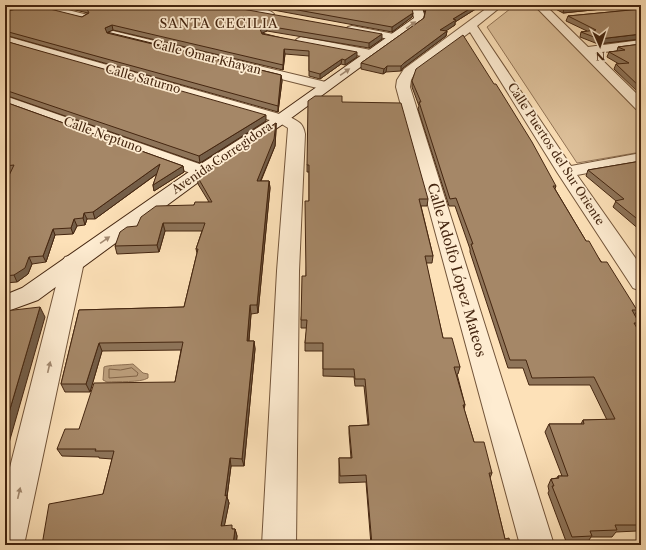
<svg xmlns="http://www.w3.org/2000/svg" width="646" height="550" font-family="'Libre Caslon Text',serif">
<rect width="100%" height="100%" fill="#fde1b8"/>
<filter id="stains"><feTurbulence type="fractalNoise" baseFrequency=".005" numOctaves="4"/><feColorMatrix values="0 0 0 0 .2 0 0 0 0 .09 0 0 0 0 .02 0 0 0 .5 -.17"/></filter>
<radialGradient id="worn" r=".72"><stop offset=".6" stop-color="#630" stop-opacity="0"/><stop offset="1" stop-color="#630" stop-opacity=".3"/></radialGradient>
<path fill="#dec19b" stroke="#927456" d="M 515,5 L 534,5 L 641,113 L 641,152 L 577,163 L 487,27 Z"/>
<path fill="#bea17f" stroke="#8e7053" d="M 133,364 L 143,373 L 148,374 L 148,378 C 140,383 118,381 107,382 L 103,380 L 104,367 C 107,365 126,365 133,364 Z"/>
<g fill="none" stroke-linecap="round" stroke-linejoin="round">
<path stroke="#826448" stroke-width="1" d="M 132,368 L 138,373 L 137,376 L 109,378 L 109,369 L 120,370 Z"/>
<defs>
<path id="street" d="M 31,5 L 48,5 L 88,15 L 89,17 L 84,20 L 32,7 Z
M 216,5 C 227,5 268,6 274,14 L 269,17 L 221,8 Z
M 491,5 L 503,5 L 477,26 L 571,166 L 641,153 L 641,163 L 577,175 L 641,266 L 641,291 L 633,288 L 557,172 L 470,32 L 414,74 L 411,80 L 410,87 L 554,545 L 520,545 L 396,87 L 397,80 L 404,69 Z
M 534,5 L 545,5 L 588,47 L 641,40 L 641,48 L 595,53 L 641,98 L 641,110 L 636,109 Z
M 352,26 L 394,34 L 398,35 L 400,37 L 398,39 L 394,40 L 348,31 L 346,29 L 348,27 Z
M 113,31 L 330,83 L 332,86 L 330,89 L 325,90 L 109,36 L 107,34 L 109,32 Z
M 5,36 L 290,117 C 299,122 303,123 305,134 L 299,271 L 296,545 L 262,545 L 277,271 L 288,128 L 280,123 L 5,44 Z
M 301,37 L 371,50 L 375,51 L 377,54 L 375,57 L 371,58 L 297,43 L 295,41 L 297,39 Z
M 5,96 L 208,167 L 211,171 L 208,175 L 202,176 L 196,175 L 5,105 Z
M 73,255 L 81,257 L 84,262 L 24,545 L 5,545 L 5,487 L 62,262 L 65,257 Z"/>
<path id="secondary" d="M 411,5 L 421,5 L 424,14 L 423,21 L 283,124 L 208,175 L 38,300 L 5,312 L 5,295 L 22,288 L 196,167 L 273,118 L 414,18 Z"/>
</defs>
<use href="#street" stroke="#73553a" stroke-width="2"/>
<use href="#secondary" stroke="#452610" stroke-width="2"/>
<use href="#street" fill="#feecd1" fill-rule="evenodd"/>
<use href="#secondary" fill="#feecd1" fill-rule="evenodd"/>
</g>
<path fill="#8e7459" stroke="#452610" d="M 54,5 L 220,5 L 382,39 L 369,48 L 267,31 L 262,33 L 357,57 L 345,65 L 341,64 L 320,79 L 309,76 L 309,56 L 285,54 L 283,70 L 113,30 L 107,32 L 281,75 L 282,81 L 278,112 L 5,35 L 5,12 L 82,17 L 88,13 Z
M 246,5 L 384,5 L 413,13 L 412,17 L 392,32 Z
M 422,5 L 482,5 L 455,22 L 455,25 L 445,31 L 447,31 L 446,36 L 403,68 L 401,71 L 386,72 L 383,74 L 361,69 L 361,63 L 424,18 L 425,13 Z
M 548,5 L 641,5 L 563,13 Z
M 641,9 L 641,39 L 598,44 L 580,37 L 581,32 L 587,31 L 566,21 L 568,16 Z
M 5,41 L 266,121 L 200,163 L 5,95 Z
M 641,44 L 641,95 L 614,69 L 616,64 L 619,64 L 607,57 L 609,52 L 617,51 L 618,47 Z
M 412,81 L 556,186 L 555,189 L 586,241 L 637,310 L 635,315 L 639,323 L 637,327 L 641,335 L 641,527 L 637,531 L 616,532 L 612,537 L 591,537 L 587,543 L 567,544 L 548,493 L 549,491 L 548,486 L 551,479 L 557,478 L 558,476 L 562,476 L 545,432 L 549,424 L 581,424 L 583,420 L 607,420 L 590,385 L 529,385 L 523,368 L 508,368 L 470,252 L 470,249 L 455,206 L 449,206 L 418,109 L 419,106 L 412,87 Z
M 5,102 L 183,166 L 184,172 L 154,191 L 153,185 L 157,174 L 95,219 L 87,219 L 85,225 L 77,226 L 73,234 L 55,235 L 46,262 L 32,264 L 28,274 L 17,282 L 5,283 L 5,184 L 11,172 L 5,172 Z
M 342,102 L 428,199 L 427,206 L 421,206 L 433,256 L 432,263 L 426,263 L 443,338 L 460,367 L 458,374 L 457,374 L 465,405 L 464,409 L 474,442 L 492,473 L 490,478 L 505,539 L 510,545 L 371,545 L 366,482 L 339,483 L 339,458 L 351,458 L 349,433 L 349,426 L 368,425 L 364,386 L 355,386 L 354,377 L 323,376 L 323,351 L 305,351 L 305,343 L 307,328 L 301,328 L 301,320 L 306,276 L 309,201 L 309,172 L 307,172 L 307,165 Z
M 276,123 L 276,130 L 275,146 L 261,181 L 269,181 L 270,188 L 258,313 L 251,314 L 249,341 L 254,341 L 255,349 L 244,466 L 231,466 L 227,497 L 229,503 L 224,526 L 233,529 L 235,529 L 237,536 L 236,545 L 42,545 L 103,494 L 112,459 L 99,458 L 99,457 L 62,456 L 57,449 L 79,429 L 175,382 L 181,350 L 102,351 L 90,392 L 65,392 L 61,384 L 79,310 L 184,307 L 197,253 L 196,249 L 202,231 L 165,231 L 159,252 L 117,254 L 115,246 L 137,226 L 194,205 L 209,202 L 198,184 L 197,176 Z
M 641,161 L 641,231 L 613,207 L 616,201 L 586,176 L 588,170 Z"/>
<path fill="#745e48" stroke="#452610" d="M 5,5 L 16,5 L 5,9 Z
M 476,5 L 482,5 L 455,22 L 455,25 L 440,35 L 440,30 L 453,19 Z
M 597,5 L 641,5 L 563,13 L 564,8 Z
M 413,13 L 412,17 L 392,32 L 392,27 Z
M 112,25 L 113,30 L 106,33 L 105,28 Z
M 267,26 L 267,31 L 260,34 L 260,29 Z
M 447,31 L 446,36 L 403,68 L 401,71 L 401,66 L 404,63 Z
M 382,34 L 382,39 L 369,48 L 369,43 Z
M 641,34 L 641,39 L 598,44 L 599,39 Z
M 284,49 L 285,54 L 283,70 L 283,65 Z
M 357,52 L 357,57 L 345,65 L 345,60 Z
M 342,59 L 341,64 L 320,79 L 320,74 Z
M 387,66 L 386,72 L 383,74 L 384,69 Z
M 281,75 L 282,81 L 278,112 L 278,106 Z
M 266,115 L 266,121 L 200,163 L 199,156 Z
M 276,123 L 276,130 L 275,146 L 257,189 L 257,181 Z
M 160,164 L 162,170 L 95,219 L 93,212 Z
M 183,166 L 184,172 L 154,191 L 153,185 Z
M 269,181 L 270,188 L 258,313 L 257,305 Z
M 84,213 L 87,219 L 85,225 L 83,218 Z
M 74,219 L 77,226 L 73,234 L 71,228 Z
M 163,223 L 165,231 L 159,252 L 157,245 Z
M 53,229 L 55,235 L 46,262 L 43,256 Z
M 29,257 L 32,264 L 28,274 L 17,282 L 14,275 Z
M 250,305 L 251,314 L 248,349 L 247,341 Z
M 40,307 L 45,317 L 5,457 L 5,426 Z
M 254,341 L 255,349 L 244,466 L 242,459 Z
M 99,343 L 102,351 L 90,392 L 86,384 Z
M 230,458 L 231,466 L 227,497 L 229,503 L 223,533 L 221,526 Z
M 235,529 L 237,536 L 236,545 L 233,545 Z"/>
<path fill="#a58767" stroke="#452610" d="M 30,5 L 34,5 L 82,17 L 89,13 L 87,9 L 71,5 L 220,5 L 382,34 L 369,43 L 267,26 L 260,29 L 262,34 L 357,52 L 345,60 L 342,59 L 320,74 L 309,71 L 309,51 L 284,49 L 283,65 L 112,25 L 105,28 L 107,33 L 281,75 L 278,106 L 5,31 L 5,12 Z
M 270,5 L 384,5 L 412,9 L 413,13 L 392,27 Z
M 424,5 L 476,5 L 453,19 L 456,20 L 440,30 L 447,31 L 404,63 L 401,66 L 387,66 L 384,69 L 361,63 L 424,18 L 426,9 Z
M 558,5 L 597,5 L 564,8 Z
M 641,9 L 641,34 L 599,39 L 581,32 L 596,30 L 568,16 Z
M 463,35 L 494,84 L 496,84 L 532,142 L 556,186 L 553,186 L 586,241 L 589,241 L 601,262 L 607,262 L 637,310 L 632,310 L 639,323 L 634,323 L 641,335 L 641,519 L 640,519 L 641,525 L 615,525 L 617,530 L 590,531 L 592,536 L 572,537 L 552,486 L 554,486 L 551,479 L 559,478 L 558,476 L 568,476 L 549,424 L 584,424 L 583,420 L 615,419 L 594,377 L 532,378 L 526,360 L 510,360 L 471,244 L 473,244 L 456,198 L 450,199 L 419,102 L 421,102 L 412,81 L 416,69 Z
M 5,41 L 266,115 L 199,156 L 5,90 Z
M 641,44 L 641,88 L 616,64 L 629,63 L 609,52 L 625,50 L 618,47 Z
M 315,96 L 342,96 L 342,102 L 401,103 L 428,199 L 419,199 L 433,256 L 425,256 L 443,338 L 452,338 L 460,367 L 454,367 L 465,405 L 463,405 L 474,442 L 484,442 L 492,473 L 489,473 L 505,539 L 509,538 L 510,545 L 372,545 L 366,475 L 340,476 L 339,458 L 352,458 L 349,426 L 369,425 L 365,379 L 355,379 L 354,369 L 323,369 L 323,343 L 305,343 L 307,320 L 301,320 L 302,276 L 306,276 L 305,201 L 309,201 L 309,165 L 307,165 L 308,101 Z
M 5,102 L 183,166 L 153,185 L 160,164 L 93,212 L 84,213 L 83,218 L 74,219 L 71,228 L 53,229 L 43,256 L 29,257 L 25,268 L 14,275 L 5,276 L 5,184 L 14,165 L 5,166 Z
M 276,123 L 274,139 L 257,181 L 269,181 L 257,305 L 250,305 L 247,341 L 254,341 L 242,459 L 230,458 L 225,496 L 227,495 L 221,526 L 232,525 L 232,529 L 235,529 L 233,545 L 87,545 L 87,542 L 71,545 L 42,545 L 49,504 L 103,494 L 114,451 L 95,451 L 96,449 L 57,449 L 65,429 L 79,429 L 94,383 L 175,382 L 183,342 L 99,343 L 86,384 L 61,384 L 79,310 L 184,307 L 198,249 L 196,249 L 205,223 L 163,223 L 157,245 L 115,246 L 120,232 L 127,227 L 137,226 L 141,217 L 156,206 L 194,205 L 195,202 L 212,202 L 197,176 Z
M 641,161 L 641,222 L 615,201 L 624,199 L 588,170 Z
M 40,307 L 5,426 L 5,311 Z"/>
<defs><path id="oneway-solid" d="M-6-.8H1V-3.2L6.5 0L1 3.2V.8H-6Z"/></defs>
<g fill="#a28970">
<use href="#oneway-solid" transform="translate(411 25) rotate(-36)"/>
<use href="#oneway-solid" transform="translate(345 72) rotate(-35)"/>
<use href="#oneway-solid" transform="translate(105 240) rotate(-35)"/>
<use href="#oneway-solid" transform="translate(49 367) rotate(-77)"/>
<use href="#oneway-solid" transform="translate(19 493) rotate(-77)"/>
</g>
<g text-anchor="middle" stroke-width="3.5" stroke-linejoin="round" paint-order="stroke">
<g font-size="12" fill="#452610" stroke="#feecd1">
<text transform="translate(207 57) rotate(14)" y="4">Calle Omar Khayan</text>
<text transform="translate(143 79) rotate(16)" y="4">Calle Saturno</text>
<text transform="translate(103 135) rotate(20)" y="4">Calle Neptuno</text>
<text transform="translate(556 154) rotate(57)" y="4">Calle Puertos del Sur Oriente</text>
<text transform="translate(222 158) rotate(-34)" y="4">Avenida Corregidora</text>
</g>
<g font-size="13" letter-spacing="1" fill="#452610" stroke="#feecd1">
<text x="219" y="28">SANTA CECILIA</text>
</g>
<g font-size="14" fill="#452610" stroke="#feecd1">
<text transform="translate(457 270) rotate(74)" y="5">Calle Adolfo López Mateos</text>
</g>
</g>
<rect width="646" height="550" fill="none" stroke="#fde1b8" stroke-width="20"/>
<rect x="6" y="6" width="634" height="538" fill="none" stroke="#452610" stroke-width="2"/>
<rect x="10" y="10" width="626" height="530" fill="none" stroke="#452610"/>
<g transform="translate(600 46) rotate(177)" stroke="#feecd1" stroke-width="3" paint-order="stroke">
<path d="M0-3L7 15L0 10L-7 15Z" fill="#452610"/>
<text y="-6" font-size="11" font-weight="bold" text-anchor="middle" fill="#452610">N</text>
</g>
<rect width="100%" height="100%" filter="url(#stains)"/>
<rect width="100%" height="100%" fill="url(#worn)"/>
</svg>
